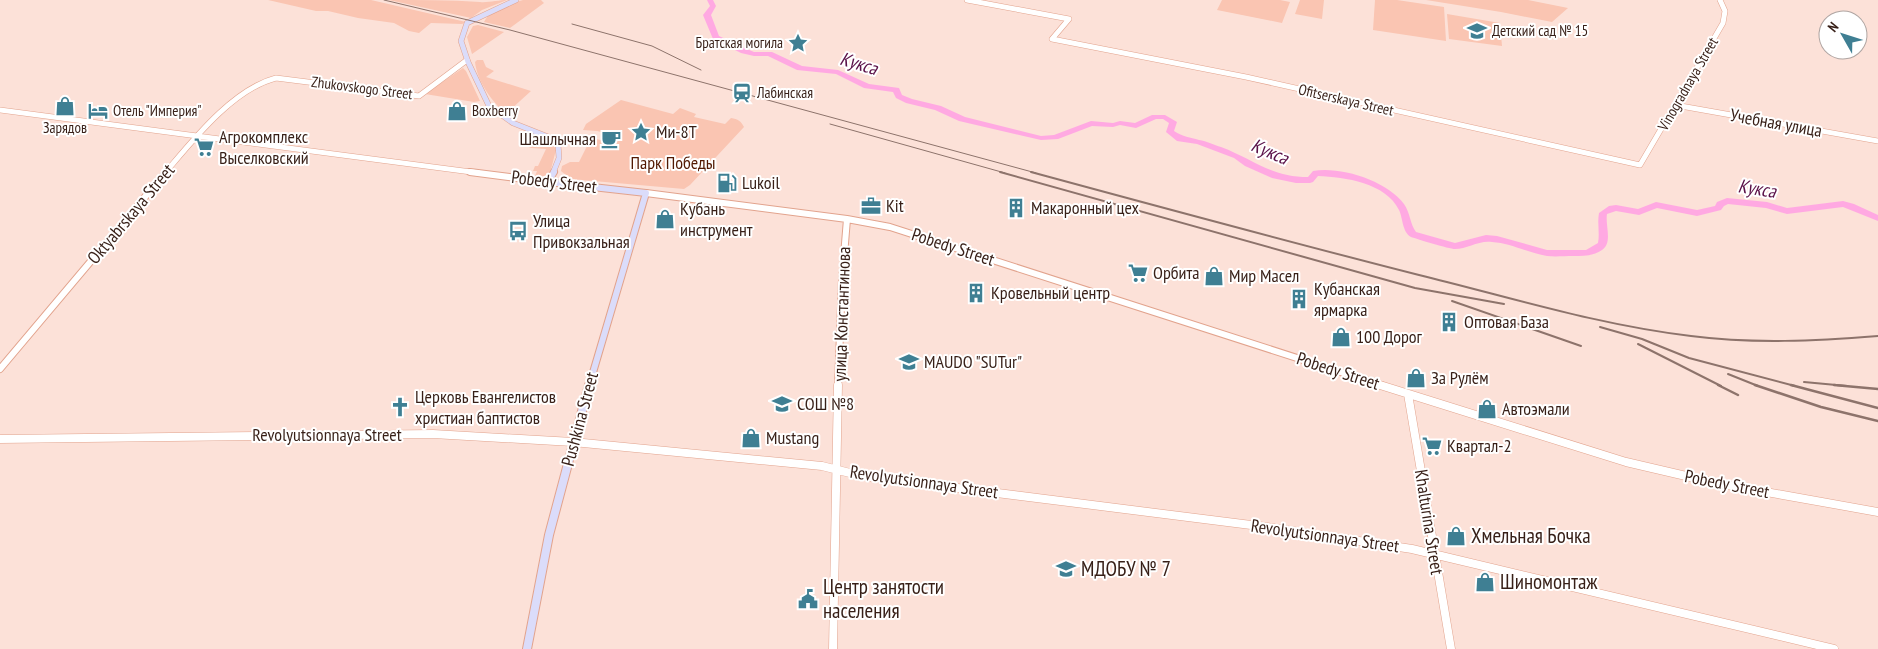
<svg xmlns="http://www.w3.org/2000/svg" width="1878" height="649" font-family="'PT Sans Narrow',sans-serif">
<rect width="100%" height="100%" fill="#fce1d8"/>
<path fill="#fac5b2" d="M 268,0 L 371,0 L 466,22 L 462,24 L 431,23 L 419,33 L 409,31 L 394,23 L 358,18 L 328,11 L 316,11 Z
M 389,0 C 419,0 450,0 480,2 C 487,3 499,0 507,0 L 482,10 L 471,18 Z
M 523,0 L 541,0 L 544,3 L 510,28 L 484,22 C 490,9 510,4 523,0 Z
M 1222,0 L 1280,0 L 1290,2 L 1282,23 L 1217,10 Z
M 1300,0 L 1324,0 L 1322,19 L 1295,14 Z
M 1375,0 L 1397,0 L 1444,7 L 1446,41 L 1373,30 Z
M 1426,0 L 1528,0 L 1568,8 L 1552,22 L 1501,12 Z
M 1447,14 L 1500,23 L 1502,46 L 1449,39 Z
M 478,25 L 504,32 L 472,54 L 467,37 L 473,26 Z
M 477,60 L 483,60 L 486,67 L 494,71 L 486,77 L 531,91 L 509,111 L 503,111 C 490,99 477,80 475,62 Z
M 463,68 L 466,71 L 480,101 L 474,102 L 425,94 Z
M 621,100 L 673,114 L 680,108 L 696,114 L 694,117 L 725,124 L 731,118 C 738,119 741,121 744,127 L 690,185 L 684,189 L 571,179 L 561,171 L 562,166 L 570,162 L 579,162 L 591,138 L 615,143 L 622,137 L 597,131 L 583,130 L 586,124 Z
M 538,137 L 552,142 L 556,150 L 550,173 L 544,176 L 535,176 L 537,171 L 533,171 L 535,166 L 538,166 L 546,149 L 531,148 L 526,146 L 531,139 Z"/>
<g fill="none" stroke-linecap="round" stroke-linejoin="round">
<path fill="#ffa9e2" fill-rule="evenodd" d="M 707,0 L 713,0 L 716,6 L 711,15 L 719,36 L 747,49 L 754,52 L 772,52 L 802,66 L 838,70 L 869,84 L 899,88 L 902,95 L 912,99 L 941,106 L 965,117 L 1041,136 L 1054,135 L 1091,121 L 1113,123 L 1120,121 L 1135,123 L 1152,115 L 1165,115 L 1177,122 L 1174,131 C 1183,137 1190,137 1199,140 C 1207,141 1214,145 1221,147 C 1253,159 1271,177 1308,177 L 1313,171 C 1341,166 1387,181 1404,204 C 1410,212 1410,224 1416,232 L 1455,243 L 1486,235 L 1497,236 L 1547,250 L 1586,250 L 1598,243 C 1600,232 1597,224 1599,213 L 1609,206 L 1616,205 L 1638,209 L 1656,202 L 1697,210 L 1715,206 L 1717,202 L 1727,198 L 1767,202 L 1787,208 L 1843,201 L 1854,204 L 1878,215 L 1878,221 L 1843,207 L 1787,214 L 1766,208 L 1728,204 L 1724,206 L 1721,210 L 1697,216 L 1657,208 L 1639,215 L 1616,211 L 1607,214 C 1605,226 1613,242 1602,250 C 1593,256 1584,256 1573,256 C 1565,256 1555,257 1547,256 C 1528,253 1511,243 1492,242 C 1479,240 1467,249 1455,249 C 1449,249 1417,239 1411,237 C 1402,232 1403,218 1399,210 C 1386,183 1345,177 1318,176 L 1313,182 L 1310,183 L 1296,183 L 1272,178 L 1245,166 L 1234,158 L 1197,144 L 1177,141 L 1166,132 L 1169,123 L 1163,119 L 1156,119 L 1136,128 L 1120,125 L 1113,127 L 1092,126 L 1058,139 L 1041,140 L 959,121 L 935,110 L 906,103 L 896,98 L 893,92 L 864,88 L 836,74 L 797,70 L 768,56 L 754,56 L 741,53 L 713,39 L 703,15 L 710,6 Z"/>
<defs>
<path id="tertiary-far2" d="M 967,0 L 1069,19 L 1052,39 L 1246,77 L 1640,165 L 1723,23 L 1725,11 L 1720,0
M 1675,105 L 1878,141
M 0,110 L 479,173
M 165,173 C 193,140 233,89 276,78 L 419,96 L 467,60"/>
<path id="tertiary-far1" d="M 470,172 L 548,182
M 646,193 L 847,219 L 890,227 L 1384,386
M 0,369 L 166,172
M 838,386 L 842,280 L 847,219"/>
<path id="tertiary" d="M 1380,385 L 1626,462 L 1716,483 L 1878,512
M 1408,394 L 1451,649
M 0,439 L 433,434 L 573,442 L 822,466 L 862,476 L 1267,527 L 1412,549 L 1834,649
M 833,649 L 838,385"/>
<path id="secondary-far2" d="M 516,0 L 467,23 L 461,41 L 468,62 L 489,106 L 513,123 L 551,138 L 558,144 L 559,158 L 553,173"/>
<path id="secondary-far1" d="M 554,172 L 548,182 L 646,193 L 589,386"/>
<path id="secondary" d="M 527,649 L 549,535 L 589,385"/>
</defs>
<use href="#tertiary-far2" stroke="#e2a38d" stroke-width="6"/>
<use href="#tertiary-far1" stroke="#e2a38d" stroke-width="8"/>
<use href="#tertiary" stroke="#e2a38d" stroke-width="9"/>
<use href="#secondary-far2" stroke="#e2a38d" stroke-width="6"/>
<use href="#secondary-far1" stroke="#e2a38d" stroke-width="8"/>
<use href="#secondary" stroke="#e2a38d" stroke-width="10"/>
<use href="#tertiary-far2" stroke="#fff" stroke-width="5"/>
<use href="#tertiary-far1" stroke="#fff" stroke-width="6"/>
<use href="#tertiary" stroke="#fff" stroke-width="8"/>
<use href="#secondary-far2" stroke="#dbdcfa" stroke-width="5"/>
<use href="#secondary-far1" stroke="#dbdcfa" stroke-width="6"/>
<use href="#secondary" stroke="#dbdcfa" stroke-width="8"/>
<path stroke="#8d736b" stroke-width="1" d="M 384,0 L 510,30 L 1036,173
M 572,24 L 652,46 L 701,70
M 830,124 L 1005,173"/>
<path stroke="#8d736b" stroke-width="2" d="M 1000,172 L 1415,288 L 1504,304
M 1031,172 C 1160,207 1289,242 1419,275 C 1509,297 1598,325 1691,336 C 1753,344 1816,341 1878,336
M 1452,301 L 1581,346
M 1600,327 L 1642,339 L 1689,358 L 1795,386
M 1638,344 L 1721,386
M 1728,374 L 1758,386
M 1804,382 L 1847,386"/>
<path stroke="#8d736b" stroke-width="2.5" d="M 1718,385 L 1738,395
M 1755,385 L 1821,407 L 1878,421
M 1791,385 L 1878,408
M 1834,385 L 1878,389"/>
</g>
<defs>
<symbol id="school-bare" viewBox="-9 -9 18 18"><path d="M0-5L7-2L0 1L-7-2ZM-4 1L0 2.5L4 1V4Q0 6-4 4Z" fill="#3f7f93" stroke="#fff" stroke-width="2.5" paint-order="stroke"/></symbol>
<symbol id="sight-bare" viewBox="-9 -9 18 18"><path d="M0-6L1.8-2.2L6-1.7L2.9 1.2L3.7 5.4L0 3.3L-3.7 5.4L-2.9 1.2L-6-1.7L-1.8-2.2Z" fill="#3f7f93" stroke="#fff" stroke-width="2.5" paint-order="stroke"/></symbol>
<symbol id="station-bare" viewBox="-9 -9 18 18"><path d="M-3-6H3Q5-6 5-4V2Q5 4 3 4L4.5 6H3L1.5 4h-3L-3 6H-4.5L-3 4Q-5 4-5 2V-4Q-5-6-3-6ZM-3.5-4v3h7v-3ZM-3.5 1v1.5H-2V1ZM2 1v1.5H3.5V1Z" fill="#3f7f93" stroke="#fff" stroke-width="2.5" paint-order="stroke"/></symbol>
<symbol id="shop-bare" viewBox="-9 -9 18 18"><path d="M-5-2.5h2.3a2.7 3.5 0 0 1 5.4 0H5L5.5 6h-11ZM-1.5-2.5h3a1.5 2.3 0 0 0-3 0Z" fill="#3f7f93" stroke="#fff" stroke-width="2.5" paint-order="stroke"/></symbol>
<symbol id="hotel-bare" viewBox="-9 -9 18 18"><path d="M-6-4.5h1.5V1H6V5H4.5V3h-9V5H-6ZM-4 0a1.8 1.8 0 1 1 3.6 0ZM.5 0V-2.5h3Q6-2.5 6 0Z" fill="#3f7f93" stroke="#fff" stroke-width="2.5" paint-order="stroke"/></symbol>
<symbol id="cafe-bare" viewBox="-9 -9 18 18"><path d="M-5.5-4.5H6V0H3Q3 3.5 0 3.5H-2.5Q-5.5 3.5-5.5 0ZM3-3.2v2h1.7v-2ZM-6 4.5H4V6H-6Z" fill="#3f7f93" stroke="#fff" stroke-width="2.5" paint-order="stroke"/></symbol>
<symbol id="supermarket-bare" viewBox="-9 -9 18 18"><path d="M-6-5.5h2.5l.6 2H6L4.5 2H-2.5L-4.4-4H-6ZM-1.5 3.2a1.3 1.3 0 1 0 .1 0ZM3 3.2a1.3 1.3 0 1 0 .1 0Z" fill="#3f7f93" stroke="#fff" stroke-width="2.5" paint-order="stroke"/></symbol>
<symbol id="fuel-bare" viewBox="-9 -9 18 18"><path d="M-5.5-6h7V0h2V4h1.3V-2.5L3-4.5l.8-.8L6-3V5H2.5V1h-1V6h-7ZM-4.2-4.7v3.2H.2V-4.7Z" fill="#3f7f93" stroke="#fff" stroke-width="2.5" paint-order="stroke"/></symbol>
<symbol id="office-bare" viewBox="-9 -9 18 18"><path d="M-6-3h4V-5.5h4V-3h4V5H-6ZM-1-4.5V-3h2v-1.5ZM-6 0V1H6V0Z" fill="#3f7f93" stroke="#fff" stroke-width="2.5" paint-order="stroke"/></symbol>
<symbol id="building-bare" viewBox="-9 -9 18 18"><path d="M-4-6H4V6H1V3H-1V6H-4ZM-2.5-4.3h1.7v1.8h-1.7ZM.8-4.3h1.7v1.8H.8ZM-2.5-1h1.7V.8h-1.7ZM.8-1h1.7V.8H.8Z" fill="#3f7f93" stroke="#fff" stroke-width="2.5" paint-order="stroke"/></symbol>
<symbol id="bus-bare" viewBox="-9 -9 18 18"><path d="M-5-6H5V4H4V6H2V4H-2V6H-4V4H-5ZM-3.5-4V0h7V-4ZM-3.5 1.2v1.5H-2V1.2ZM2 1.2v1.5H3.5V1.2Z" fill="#3f7f93" stroke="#fff" stroke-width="2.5" paint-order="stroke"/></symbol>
<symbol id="church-bare" viewBox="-9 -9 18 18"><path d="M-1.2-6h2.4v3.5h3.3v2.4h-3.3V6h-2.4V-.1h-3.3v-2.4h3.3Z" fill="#3f7f93" stroke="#fff" stroke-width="2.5" paint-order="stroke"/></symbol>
<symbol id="civic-bare" viewBox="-9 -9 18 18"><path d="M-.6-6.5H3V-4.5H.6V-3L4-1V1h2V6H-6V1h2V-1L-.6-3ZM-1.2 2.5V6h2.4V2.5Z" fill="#3f7f93" stroke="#fff" stroke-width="2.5" paint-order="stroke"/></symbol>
</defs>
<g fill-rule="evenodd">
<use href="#school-bare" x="1463" y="17" width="28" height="28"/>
<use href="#sight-bare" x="784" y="29" width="28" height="28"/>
<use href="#station-bare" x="728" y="79" width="28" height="28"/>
<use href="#shop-bare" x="51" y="92" width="28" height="28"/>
<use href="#hotel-bare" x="84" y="97" width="28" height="28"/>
<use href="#shop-bare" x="443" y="97" width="28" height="28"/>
<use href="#sight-bare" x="627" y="118" width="28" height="28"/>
<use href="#cafe-bare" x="597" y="125" width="28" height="28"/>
<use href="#supermarket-bare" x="190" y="133" width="28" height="28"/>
<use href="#fuel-bare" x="713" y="169" width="28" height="28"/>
<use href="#office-bare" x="857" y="192" width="28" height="28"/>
<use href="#building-bare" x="1002" y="194" width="28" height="28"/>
<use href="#shop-bare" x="651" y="205" width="28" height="28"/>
<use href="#bus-bare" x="504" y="217" width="28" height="28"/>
<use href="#supermarket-bare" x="1124" y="259" width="28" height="28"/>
<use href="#shop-bare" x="1200" y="262" width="28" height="28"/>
<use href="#building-bare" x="962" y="279" width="28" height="28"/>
<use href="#building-bare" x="1285" y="285" width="28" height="28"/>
<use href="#building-bare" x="1435" y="308" width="28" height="28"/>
<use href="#shop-bare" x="1327" y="323" width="28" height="28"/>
<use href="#school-bare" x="895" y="348" width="28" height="28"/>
<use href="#shop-bare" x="1402" y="364" width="28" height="28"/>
<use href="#school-bare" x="768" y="390" width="28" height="28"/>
<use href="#church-bare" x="386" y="393" width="28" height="28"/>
<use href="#shop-bare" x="1473" y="395" width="28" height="28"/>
<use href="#shop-bare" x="737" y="424" width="28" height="28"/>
<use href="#supermarket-bare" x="1418" y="432" width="28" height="28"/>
<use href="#shop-bare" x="1442" y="522" width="28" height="28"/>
<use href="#school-bare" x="1052" y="555" width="28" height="28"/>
<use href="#shop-bare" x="1471" y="568" width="28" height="28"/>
<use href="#civic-bare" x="794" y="585" width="28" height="28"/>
</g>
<g text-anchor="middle" stroke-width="4" stroke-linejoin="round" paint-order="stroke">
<g font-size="15" fill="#371f17" stroke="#fff" text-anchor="start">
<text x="1492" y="36">Детский сад № 15</text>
<text x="783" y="48" text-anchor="end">Братская могила</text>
<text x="757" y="98">Лабинская</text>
<text x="113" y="116">Отель "Империя"</text>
<text x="472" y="116">Boxberry</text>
<text x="65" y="133" text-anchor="middle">Зарядов</text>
</g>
<g font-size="15" fill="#371f17" stroke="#fff">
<text transform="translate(1688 84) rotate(-60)" y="5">Vinogradnaya Street</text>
<text transform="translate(362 88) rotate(7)" y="5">Zhukovskogo Street</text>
<text transform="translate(1346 100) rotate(13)" y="5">Ofitserskaya Street</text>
</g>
<g font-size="18" fill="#371f17" stroke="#fff">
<text transform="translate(1776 123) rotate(10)" y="6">Учебная улица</text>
<text transform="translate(554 182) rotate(7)" y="6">Pobedy Street</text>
<text transform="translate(131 214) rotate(-50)" y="6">Oktyabrskaya Street</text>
<text transform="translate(953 247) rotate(18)" y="6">Pobedy Street</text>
<text transform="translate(842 314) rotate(-88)" y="6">улица Константинова</text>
<text transform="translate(1338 371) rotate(18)" y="6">Pobedy Street</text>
<text transform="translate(580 419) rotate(-75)" y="6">Pushkina Street</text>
<text x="327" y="441">Revolyutsionnaya Street</text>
<text transform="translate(924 482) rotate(8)" y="6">Revolyutsionnaya Street</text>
<text transform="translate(1727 484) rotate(11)" y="6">Pobedy Street</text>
<text transform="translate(1429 522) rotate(81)" y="6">Khalturina Street</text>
<text transform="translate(1325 536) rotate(8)" y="6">Revolyutsionnaya Street</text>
</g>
<g font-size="18" fill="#371f17" stroke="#fff" text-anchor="start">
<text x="656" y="138">Ми-8Т</text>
<text x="219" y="143">Агрокомплекс<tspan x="219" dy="21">Выселковский</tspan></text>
<text x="596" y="145" text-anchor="end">Шашлычная</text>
<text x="742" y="189">Lukoil</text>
<text x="886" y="212">Kit</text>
<text x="1031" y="214">Макаронный цех</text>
<text x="680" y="215">Кубань<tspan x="680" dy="21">инструмент</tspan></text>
<text x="533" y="227">Улица<tspan x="533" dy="21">Привокзальная</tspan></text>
<text x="1153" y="279">Орбита</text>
<text x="1229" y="282">Мир Масел</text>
<text x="1314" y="295">Кубанская<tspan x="1314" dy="21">ярмарка</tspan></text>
<text x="991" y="299">Кровельный центр</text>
<text x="1464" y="328">Оптовая База</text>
<text x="1356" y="343">100 Дорог</text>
<text x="924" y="368">MAUDO "SUTur"</text>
<text x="1431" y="384">За Рулём</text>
<text x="415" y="403">Церковь Евангелистов<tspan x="415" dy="21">христиан баптистов</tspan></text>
<text x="797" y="410">СОШ №8</text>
<text x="1502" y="415">Автоэмали</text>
<text x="766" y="444">Mustang</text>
<text x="1447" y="452">Квартал-2</text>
</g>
<g font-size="18" fill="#521902" stroke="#fff">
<text x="673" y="169">Парк Победы</text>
</g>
<g font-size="19" font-style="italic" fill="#5a1148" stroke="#fff">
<text transform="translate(859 63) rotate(17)" y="7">Кукса</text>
<text transform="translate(1270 151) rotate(23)" y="7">Кукса</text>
<text transform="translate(1757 188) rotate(9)" y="7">Кукса</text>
</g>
<g font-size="21" fill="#371f17" stroke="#fff" text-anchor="start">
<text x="1471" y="543">Хмельная Бочка</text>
<text x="1081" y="576">МДОБУ № 7</text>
<text x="1500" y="589">Шиномонтаж</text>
<text x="823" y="594">Центр занятости<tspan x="823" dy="24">населения</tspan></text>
</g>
</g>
<g transform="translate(1843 35) rotate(309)"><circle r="24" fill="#ffffff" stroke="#afa5a2"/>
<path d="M0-4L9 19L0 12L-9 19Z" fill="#3f7f93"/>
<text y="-8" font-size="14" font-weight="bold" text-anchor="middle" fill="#371f17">N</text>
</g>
</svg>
